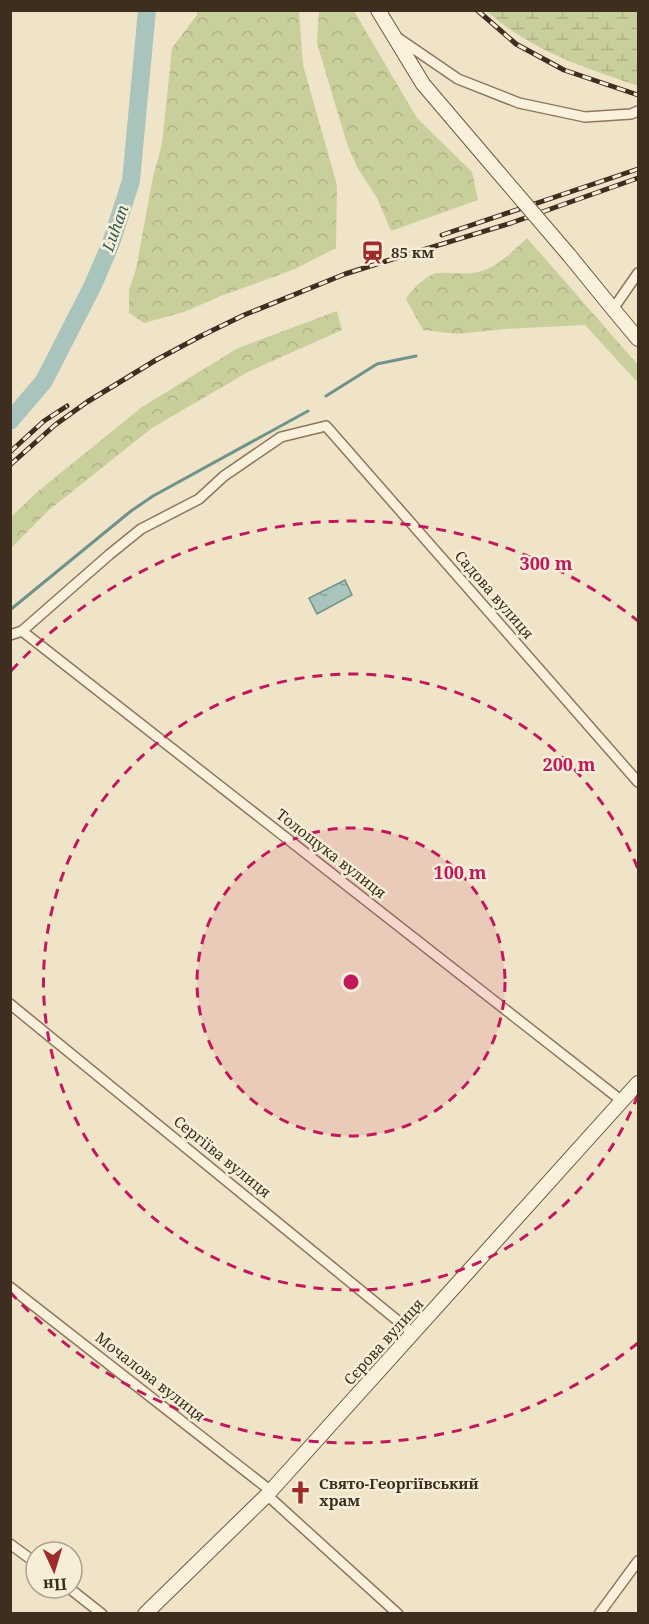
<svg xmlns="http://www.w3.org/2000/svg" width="649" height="1624" font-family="'Noto Serif',serif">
<defs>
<pattern id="forest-crowns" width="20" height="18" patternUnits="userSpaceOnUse" patternTransform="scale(1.5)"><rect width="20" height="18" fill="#c9cf9b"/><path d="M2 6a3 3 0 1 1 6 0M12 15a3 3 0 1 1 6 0" fill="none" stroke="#aeb285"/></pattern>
<pattern id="wetland-marsh" width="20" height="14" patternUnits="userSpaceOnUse" patternTransform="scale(1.5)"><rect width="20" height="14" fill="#c9cf9b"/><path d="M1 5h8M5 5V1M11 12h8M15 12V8" fill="none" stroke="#aeb285"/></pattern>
<pattern id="water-ripples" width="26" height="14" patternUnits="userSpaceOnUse" patternTransform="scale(1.5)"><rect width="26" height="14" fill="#a9c4bc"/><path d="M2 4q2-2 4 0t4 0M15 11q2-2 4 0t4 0" fill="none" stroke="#8ba098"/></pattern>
</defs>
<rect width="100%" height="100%" fill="#f0e4c8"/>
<path fill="url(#forest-crowns)" d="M 197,11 L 299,11 L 303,65 L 337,185 L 336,248 L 295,269 L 221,296 L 184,312 L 144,323 L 129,313 L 129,290 L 136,269 L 153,177 L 162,144 L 172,48 L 197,15 Z
M 319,11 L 354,11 L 417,118 L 472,172 L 478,200 L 391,231 L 377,198 L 357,167 L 347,144 L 317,43 Z
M 527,238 L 638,365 L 638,383 L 585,325 L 504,329 L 458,334 L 423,330 L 406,299 C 411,290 427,274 438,273 C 455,272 469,276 485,270 C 501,264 515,249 527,238 Z
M 337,311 L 342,330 L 248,372 L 152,428 L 49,510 L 11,548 L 11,517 L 36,493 L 142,407 L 238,348 Z"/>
<path fill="url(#wetland-marsh)" d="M 487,11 L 638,11 L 638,86 C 585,68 529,50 487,11 Z"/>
<path fill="url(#water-ripples)" stroke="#6f938a" stroke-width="1.5" d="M 345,580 L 352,595 L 317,614 L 309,598 Z"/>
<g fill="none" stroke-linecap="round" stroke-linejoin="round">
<path stroke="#6f938a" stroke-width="3" d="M 326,396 L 377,364 L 416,356
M 10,610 L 131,511 L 153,496 L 308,411"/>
<path stroke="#a9c4bc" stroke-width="18" d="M 10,421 L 44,381 L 93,285 L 111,243 L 131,181 L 147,10"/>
<defs>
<path id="street" d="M 398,38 L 458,79 L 519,103 L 585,117 L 631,114 L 638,111
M 613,309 L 638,273
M 22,631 L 622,1101
M 10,635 L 22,631 L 110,554 L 141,529 L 199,499 L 224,476 L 281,437 L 326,426 L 638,782
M 10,1004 L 414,1334
M 10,1287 L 271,1491
M 267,1495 L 398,1614
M 10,1544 L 36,1563
M 69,1588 L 102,1614
M 599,1614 L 638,1561"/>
<path id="secondary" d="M 378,10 L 423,84 L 492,165
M 569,255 L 613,309 L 638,339
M 145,1614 L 267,1495 L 638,1083"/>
</defs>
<use href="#street" stroke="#8d765c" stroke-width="12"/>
<use href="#secondary" stroke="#6f573f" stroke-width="16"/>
<use href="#street" stroke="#faf1dc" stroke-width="9"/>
<use href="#secondary" stroke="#faf1dc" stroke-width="14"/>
<defs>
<path id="rail" d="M 477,10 L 516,44 L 564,70 L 638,95
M 442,235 L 638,169
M 10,452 L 44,421 L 67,406
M 10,465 L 55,425 L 87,402 L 156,360 L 201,336 L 244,315 L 345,274 L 383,262 L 511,223 L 638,178"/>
</defs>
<use href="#rail" stroke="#3d2e20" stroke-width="5"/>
<use href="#rail" stroke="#f7eed8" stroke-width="3" stroke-dasharray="9" stroke-linecap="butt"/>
<defs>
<path id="secondary-bridge" d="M 492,165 L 569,255"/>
</defs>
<use href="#secondary-bridge" stroke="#6f573f" stroke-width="16" stroke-linecap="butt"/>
<use href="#secondary-bridge" stroke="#faf1dc" stroke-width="14"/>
</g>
<circle cx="351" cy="982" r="154" fill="#c2185b" fill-opacity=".12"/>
<g fill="none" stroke="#c2185b" stroke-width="3" stroke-dasharray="10 8">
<circle cx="351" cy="982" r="154"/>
<path d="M638 1095A308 308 0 1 1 638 869"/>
<path d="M638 1343A461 461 0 0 1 11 1293M11 671A461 461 0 0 1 638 621"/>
</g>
<defs>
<symbol id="station-bare" viewBox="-9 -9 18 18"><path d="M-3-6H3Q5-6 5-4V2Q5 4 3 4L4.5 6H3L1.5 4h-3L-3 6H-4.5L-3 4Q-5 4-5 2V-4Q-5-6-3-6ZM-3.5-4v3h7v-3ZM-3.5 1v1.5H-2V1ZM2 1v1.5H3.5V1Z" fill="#9e2a2b" stroke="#f7eed8" stroke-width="2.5" paint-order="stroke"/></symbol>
<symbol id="church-bare" viewBox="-9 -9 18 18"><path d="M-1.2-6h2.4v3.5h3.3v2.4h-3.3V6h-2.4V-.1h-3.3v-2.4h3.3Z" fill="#9e2a2b" stroke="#f7eed8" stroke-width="2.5" paint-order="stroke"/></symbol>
</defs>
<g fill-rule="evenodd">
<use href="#station-bare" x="356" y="236" width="33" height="33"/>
<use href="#church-bare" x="284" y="1476" width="33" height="33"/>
</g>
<g text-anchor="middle" stroke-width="5" stroke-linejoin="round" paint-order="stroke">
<g font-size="15" font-weight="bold" fill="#3d2e20" stroke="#f7eed8" text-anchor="start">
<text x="391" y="258">85 км</text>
<text x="319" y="1489">Свято-Георгіївський<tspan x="319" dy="17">храм</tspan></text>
</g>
<g font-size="15" fill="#3d2e20" stroke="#f7eed8">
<text transform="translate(494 595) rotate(49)" y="5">Садова вулиця</text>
<text transform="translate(331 854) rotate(38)" y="5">Толощука вулиця</text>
<text transform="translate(222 1157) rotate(39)" y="5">Сергіїва вулиця</text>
<text transform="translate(384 1342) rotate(-48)" y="5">Сєрова вулиця</text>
<text transform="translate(150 1377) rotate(38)" y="5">Мочалова вулиця</text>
</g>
<g font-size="16" font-style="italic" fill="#2f5d5a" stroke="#f7eed8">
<text transform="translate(115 228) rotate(-70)" y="6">Luhan</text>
</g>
</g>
<circle cx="351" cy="982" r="9" fill="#c2185b" stroke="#f7eed8" stroke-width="3"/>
<g font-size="18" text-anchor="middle" font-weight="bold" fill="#c2185b" stroke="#f7eed8" stroke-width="5" stroke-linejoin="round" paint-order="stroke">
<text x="546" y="570">300 m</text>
<text x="569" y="771">200 m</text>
<text x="460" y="879">100 m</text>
</g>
<rect width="649" height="1624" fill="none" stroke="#3d2e20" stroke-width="24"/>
<g transform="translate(54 1570) rotate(176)"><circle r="28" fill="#f7eed8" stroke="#ada18e" stroke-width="1.5"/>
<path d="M0-4.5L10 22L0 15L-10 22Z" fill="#9e2a2b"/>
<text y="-9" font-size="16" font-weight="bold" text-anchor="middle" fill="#3d2e20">Пн</text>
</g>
</svg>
